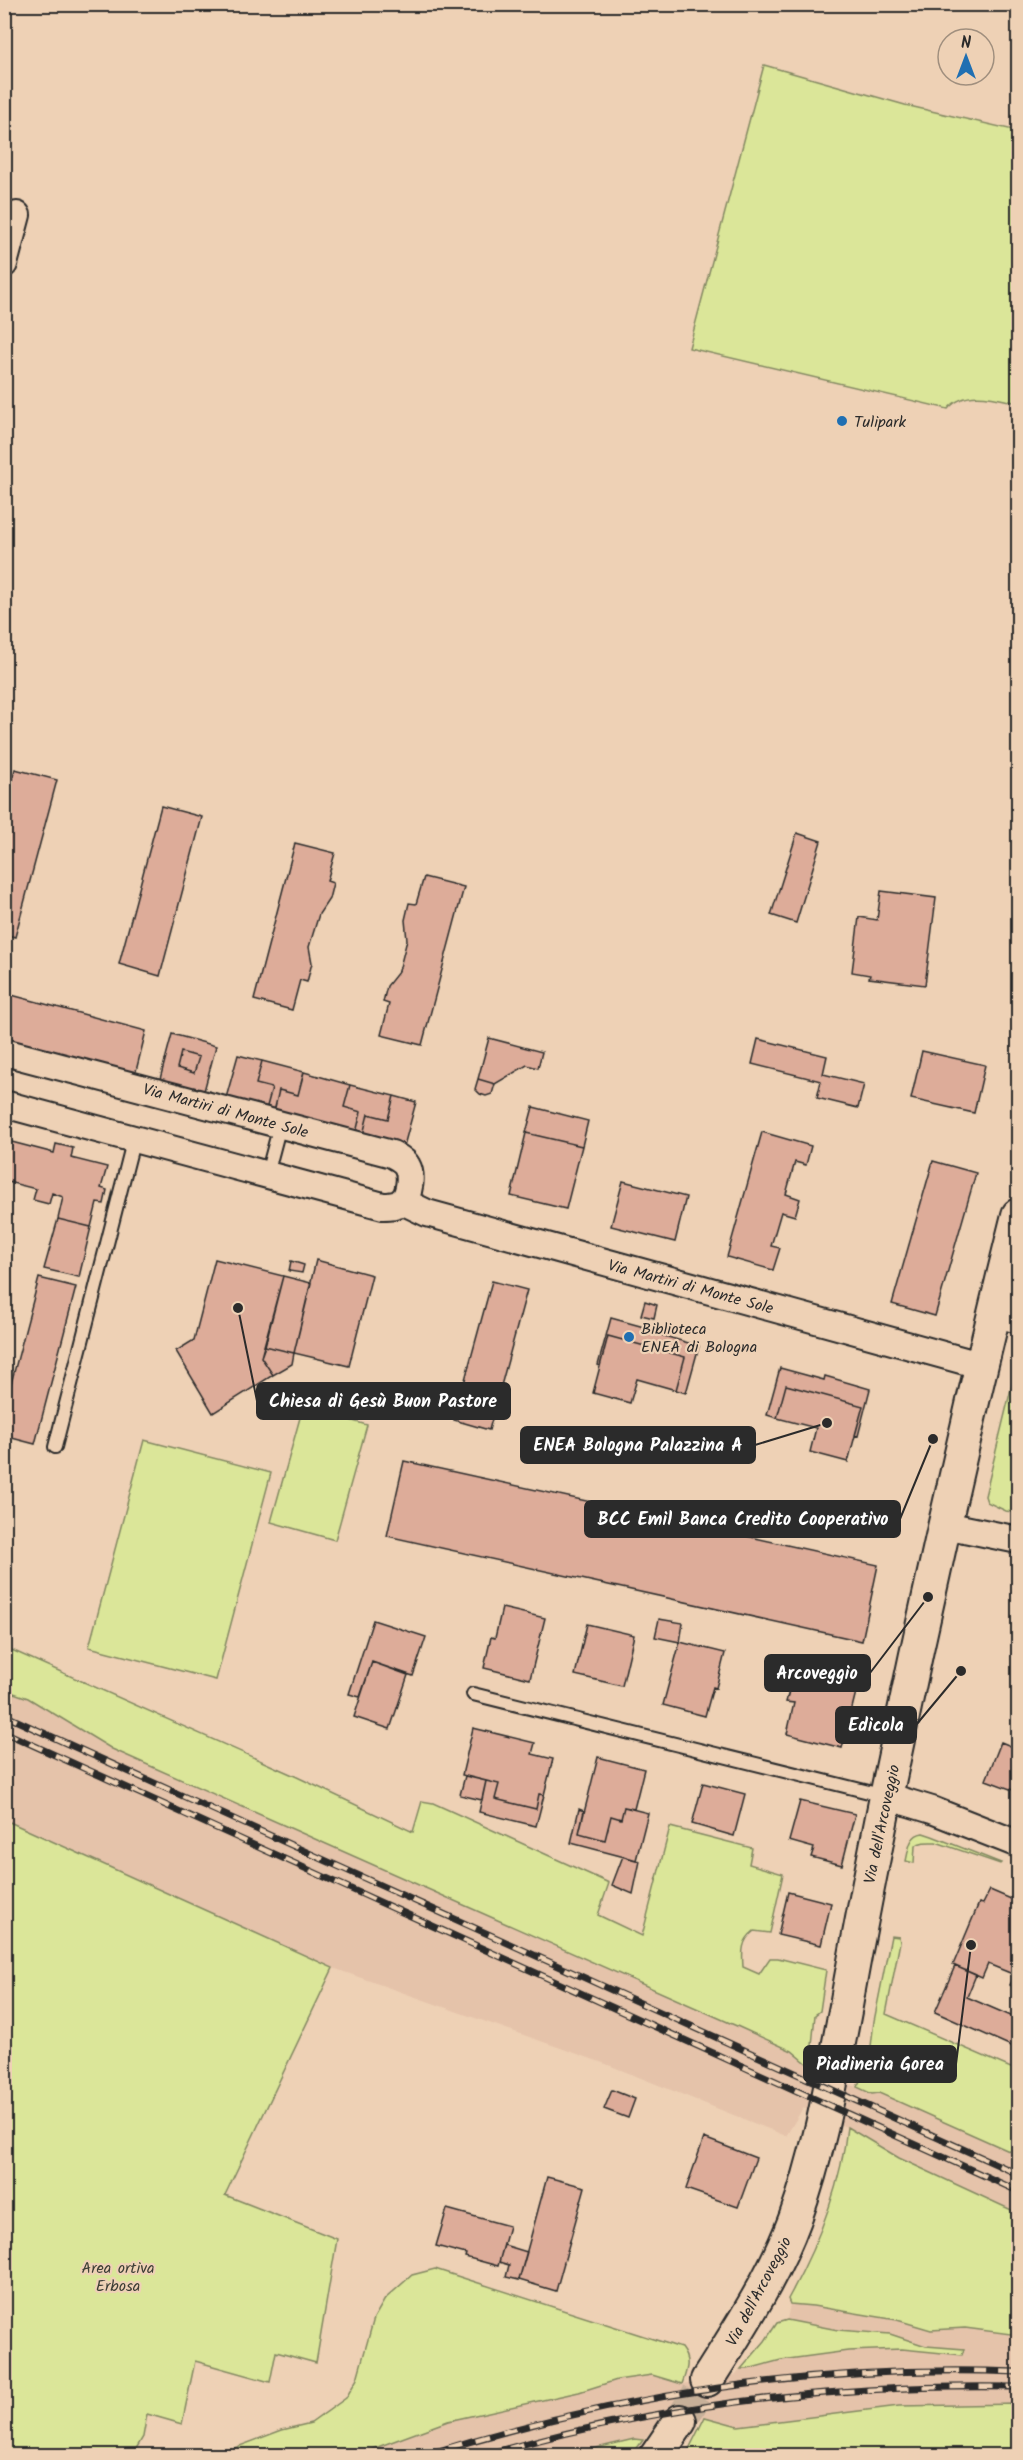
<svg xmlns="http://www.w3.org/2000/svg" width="1023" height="2460" font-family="Kalam,sans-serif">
<rect width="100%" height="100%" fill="#eed1b5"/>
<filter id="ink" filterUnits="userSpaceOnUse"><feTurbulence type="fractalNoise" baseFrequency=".0167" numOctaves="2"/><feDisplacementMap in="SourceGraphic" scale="12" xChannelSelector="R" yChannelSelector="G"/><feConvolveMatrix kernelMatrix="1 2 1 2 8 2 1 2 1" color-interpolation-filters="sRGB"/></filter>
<g filter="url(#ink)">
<path fill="#e5c3aa" d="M 5,1647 L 295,1776 L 720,1979 L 810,2066 L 856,2087 L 869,2063 L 1018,2117 L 1018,2455 L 686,2455 L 705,2417 L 655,2425 L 632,2455 L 216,2455 L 282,2430 L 311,2423 L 346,2398 L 357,2380 L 681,2348 L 687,2356 L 688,2365 L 682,2384 L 735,2375 L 765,2341 L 777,2323 L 787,2320 L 790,2304 L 788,2299 L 814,2251 L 831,2199 L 844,2156 L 846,2127 L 803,2108 L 786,2136 L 606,2064 L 333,1968 L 5,1820 Z"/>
<path fill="#dbe699" stroke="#838862" stroke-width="1.5" d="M 764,65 L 905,105 L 1018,131 L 1018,403 C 996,398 965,388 948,409 L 689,348 Z
M 1018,1360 L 1018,1513 L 1006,1511 L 987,1502 L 985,1496 Z
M 303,1407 L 367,1425 L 335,1540 L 271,1522 Z
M 144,1440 L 271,1473 L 216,1680 L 89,1647 Z
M 5,1647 L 295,1776 L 413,1832 L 422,1801 L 433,1803 L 609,1883 L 598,1915 L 642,1936 L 670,1827 L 752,1848 L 749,1864 L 783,1874 L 770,1933 L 754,1931 C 741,1941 742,1952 743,1967 L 759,1974 L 770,1958 L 778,1958 L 826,1970 L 820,2011 L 815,2015 L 810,2066 L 792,2051 L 739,2027 L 112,1749 L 28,1698 L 5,1690 Z
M 5,1820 L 333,1968 L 225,2195 L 337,2239 L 316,2363 L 276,2352 L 270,2382 L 195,2361 L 182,2424 L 147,2414 L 143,2437 L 133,2454 L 127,2455 L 20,2456 L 5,2450 Z
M 923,1833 L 932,1836 L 1001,1863 L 1000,1864 L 936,1842 C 928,1842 922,1841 915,1846 L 914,1863 L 906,1861 C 909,1849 909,1835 923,1833 Z
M 891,1936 L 899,1937 L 900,1942 L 886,2014 L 1018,2071 L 1018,2155 L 879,2093 L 872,2094 L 857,2087 L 869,2063 L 874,2021 Z
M 847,2127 L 899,2158 L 1018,2213 L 1018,2335 L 965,2328 L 931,2330 L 897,2320 L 813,2306 L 790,2304 L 788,2299 C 817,2246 841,2188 847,2127 Z
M 435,2269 L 681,2348 C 691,2361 687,2369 682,2384 L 652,2375 L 617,2380 L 579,2392 L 448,2421 L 356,2455 L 216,2455 L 282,2430 L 311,2423 L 346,2398 L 357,2379 L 374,2318 L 385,2299 L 412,2275 Z
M 787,2320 L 838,2330 L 890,2334 L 926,2346 L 964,2349 L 962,2355 L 902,2349 L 848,2351 L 781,2360 L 748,2369 L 741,2369 L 765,2341 L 777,2323 Z
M 1018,2404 L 1018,2455 L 686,2455 L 705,2417 L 738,2426 L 899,2406 Z
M 634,2439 L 643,2440 L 632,2455 L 567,2455 Z"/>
<path fill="#ddac99" stroke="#2b2b2b" stroke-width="1.5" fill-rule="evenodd" d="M 15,769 L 57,780 L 15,937 L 4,934 L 4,810 Z
M 161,806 L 202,817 L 160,976 L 119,964 Z
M 797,833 L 821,841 L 796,923 L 771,915 Z
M 295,843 L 335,853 L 327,881 L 333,883 L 329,899 L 319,914 L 309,947 L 312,963 L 307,982 L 300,980 L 292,1010 L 254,1000 Z
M 424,877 L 464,887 L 422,1045 L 381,1035 L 389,1004 L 383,1002 L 387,986 L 399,971 L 407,940 L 405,920 L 409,903 L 416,904 Z
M 881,891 L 936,898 L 925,985 L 869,978 L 870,975 L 852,972 L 859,917 L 877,920 Z
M 4,993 L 146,1031 L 135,1075 L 4,1040 Z
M 172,1034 L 216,1046 L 204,1091 L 160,1079 ZM 181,1052 L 199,1057 L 194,1073 L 177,1068 Z
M 489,1038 L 542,1052 L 538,1068 L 527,1065 L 495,1084 L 478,1079 Z
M 758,1039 L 827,1056 L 823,1074 L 864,1084 L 858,1108 L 817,1098 L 821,1081 L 752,1064 Z
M 922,1051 L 985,1065 L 974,1113 L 911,1099 Z
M 181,1052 L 199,1057 L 194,1073 L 177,1068 Z
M 238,1055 L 262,1061 L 256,1084 L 272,1088 L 266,1110 L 226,1098 Z
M 262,1061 L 304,1072 L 298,1095 L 279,1090 L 274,1112 L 266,1110 L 272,1088 L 256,1084 Z
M 304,1072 L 350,1085 L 344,1107 L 361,1112 L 356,1133 L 274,1112 L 279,1090 L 298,1095 Z
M 478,1079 L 495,1084 L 492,1094 L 486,1096 L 480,1094 L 475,1089 Z
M 350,1085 L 394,1096 L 388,1119 L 368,1114 L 363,1135 L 356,1133 L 361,1112 L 344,1107 Z
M 394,1096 L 416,1102 L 404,1146 L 363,1135 L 368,1114 L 388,1119 Z
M 533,1107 L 588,1121 L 582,1146 L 526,1133 Z
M 762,1132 L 811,1146 L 806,1165 L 795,1162 L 786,1194 L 800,1199 L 795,1216 L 781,1212 L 771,1246 L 780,1248 L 773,1270 L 727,1257 Z
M 526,1133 L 582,1146 L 566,1209 L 511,1196 Z
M 4,1140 L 54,1153 L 56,1144 L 73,1148 L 71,1158 L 107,1167 L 101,1188 L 107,1190 L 104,1204 L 97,1203 L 91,1227 L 58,1219 L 63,1197 L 52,1193 L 49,1204 L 33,1200 L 36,1189 L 4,1181 Z
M 933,1161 L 976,1173 L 935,1316 L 892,1304 Z
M 623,1181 L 686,1197 L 675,1242 L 611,1226 Z
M 58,1219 L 91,1227 L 79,1277 L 44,1269 Z
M 215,1259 L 283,1276 L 261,1357 L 273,1375 L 213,1413 L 176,1351 L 194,1340 Z
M 316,1260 L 372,1275 L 349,1366 L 294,1353 Z
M 291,1261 L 304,1265 L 302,1273 L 289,1271 Z
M 283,1276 L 311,1283 L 294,1353 L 265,1346 Z
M 39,1278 L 76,1287 L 35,1444 L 4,1436 L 4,1410 Z
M 492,1281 L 527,1290 L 489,1430 L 454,1420 Z
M 645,1301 L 657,1305 L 654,1318 L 641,1315 Z
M 611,1318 L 655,1330 L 654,1333 L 699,1346 L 686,1393 L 676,1390 L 685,1357 L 608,1336 L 600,1366 L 598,1365 Z
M 608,1336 L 685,1357 L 676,1390 L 637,1379 L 630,1403 L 593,1393 Z
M 265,1346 L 294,1353 L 292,1364 L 273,1375 L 261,1357 Z
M 780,1368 L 824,1380 L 825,1376 L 870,1389 L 858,1436 L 855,1435 L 863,1406 L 786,1385 L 777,1418 L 767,1415 Z
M 786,1385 L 863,1406 L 848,1462 L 810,1452 L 816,1428 L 777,1418 Z
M 404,1461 L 878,1565 L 862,1641 L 387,1536 Z
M 502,1608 L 545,1618 L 530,1679 L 484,1668 L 491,1637 L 495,1638 Z
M 659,1619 L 683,1623 L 680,1642 L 655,1637 Z
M 373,1620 L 426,1637 L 413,1676 L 372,1662 L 360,1697 L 349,1694 Z
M 587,1624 L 634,1635 L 622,1686 L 575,1675 Z
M 680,1642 L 725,1653 L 716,1688 L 713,1687 L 705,1716 L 663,1705 Z
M 372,1662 L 408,1675 L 390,1729 L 354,1717 Z
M 795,1669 L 858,1684 L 842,1748 L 787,1734 L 794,1703 L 786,1702 Z
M 473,1728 L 535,1743 L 532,1754 L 553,1759 L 544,1795 L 539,1794 L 536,1809 L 495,1799 L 499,1784 L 462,1775 Z
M 1001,1742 L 1018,1749 L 1018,1792 L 986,1780 Z
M 598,1757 L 644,1769 L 634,1809 L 624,1807 L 621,1819 L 611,1816 L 605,1840 L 579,1833 Z
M 465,1776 L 486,1781 L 482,1800 L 460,1795 Z
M 486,1781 L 499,1784 L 495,1799 L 536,1809 L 539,1794 L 544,1795 L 536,1826 L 479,1812 Z
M 703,1783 L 745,1794 L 734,1836 L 692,1824 Z
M 800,1801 L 855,1814 L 842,1865 L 811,1857 L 814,1848 L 789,1841 Z
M 624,1807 L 648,1813 L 636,1860 L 571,1843 L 579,1809 L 584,1811 L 579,1833 L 605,1840 L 611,1816 L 621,1819 Z
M 623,1856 L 640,1861 L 633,1894 L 612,1885 Z
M 990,1890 L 1018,1902 L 1018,1989 L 1010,1985 L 1015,1975 L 988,1964 L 982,1978 L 953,1965 L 979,1903 L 983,1904 Z
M 788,1892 L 831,1903 L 821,1945 L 778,1935 Z
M 955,1966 L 976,1975 L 967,1997 L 1018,2019 L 1018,2049 L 935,2012 Z
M 612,2090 L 635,2099 L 628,2118 L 604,2109 Z
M 704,2138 L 756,2158 L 738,2207 L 686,2189 Z
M 547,2177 L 585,2187 L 556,2291 L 519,2280 Z
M 447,2209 L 509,2226 L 498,2266 L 465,2257 L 466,2254 L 436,2246 Z
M 504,2245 L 527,2252 L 519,2280 L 506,2277 L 509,2265 L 499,2262 Z"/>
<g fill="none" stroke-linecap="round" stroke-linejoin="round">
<path stroke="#c7b099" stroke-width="32" stroke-dasharray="32 16" stroke-linecap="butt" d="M 680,2421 L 707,2380"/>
<defs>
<path id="service" d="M 267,1174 L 280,1125
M 55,1447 L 134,1138
M 473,1694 L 885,1796"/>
<path id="minor" d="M 4,264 L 17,215
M 4,1052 L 392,1154 C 397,1157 404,1160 407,1166 C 412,1175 410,1194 402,1202 C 396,1206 390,1206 383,1206 L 4,1104
M 402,1201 L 427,1213 L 983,1366
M 995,1313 L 1018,1320
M 945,1525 L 1018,1540
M 886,1796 L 932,1810 L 1018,1844"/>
<path id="tertiary" d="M 707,2380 C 740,2328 774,2276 795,2219 C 820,2150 832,2078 846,2006 C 858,1936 872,1867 886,1797 C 926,1602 970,1408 1018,1215
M 656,2456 L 680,2421"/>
</defs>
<use href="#service" stroke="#2b2b2b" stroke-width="16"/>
<use href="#minor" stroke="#2b2b2b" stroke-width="30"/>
<use href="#tertiary" stroke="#2b2b2b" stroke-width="36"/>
<use href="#service" stroke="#eed1b5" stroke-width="12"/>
<use href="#minor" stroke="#eed1b5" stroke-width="26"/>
<use href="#tertiary" stroke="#eed1b5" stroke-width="32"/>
<defs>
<path id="rail" d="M 4,1715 L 1018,2174
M 4,1732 L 1018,2191
M 422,2456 C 614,2395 818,2364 1018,2372
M 482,2456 C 656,2404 838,2384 1018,2387"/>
</defs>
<use href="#rail" stroke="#2b2b2b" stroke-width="7"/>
<use href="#rail" stroke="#eed1b5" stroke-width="4.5" stroke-dasharray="14" stroke-linecap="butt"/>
</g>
</g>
<g fill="#1f6fb2" stroke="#eed1b5" stroke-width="2">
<circle cx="842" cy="421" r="6"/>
<circle cx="629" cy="1337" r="6"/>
</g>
<g text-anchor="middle" stroke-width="4.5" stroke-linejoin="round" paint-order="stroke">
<g font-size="16" fill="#2b2b2b" stroke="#eed1b5" text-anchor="start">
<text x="854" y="427">Tulipark</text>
<text x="641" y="1334">Biblioteca<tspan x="641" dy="18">ENEA di Bologna</tspan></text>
</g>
<g font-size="16" fill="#2b2b2b" stroke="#eed1b5">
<text transform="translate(226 1110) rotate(15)" y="6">Via Martiri di Monte Sole</text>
<text transform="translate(691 1286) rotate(15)" y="6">Via Martiri di Monte Sole</text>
<text transform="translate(881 1824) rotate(-78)" y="6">Via dell'Arcoveggio</text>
<text transform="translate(758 2291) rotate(-62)" y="6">Via dell'Arcoveggio</text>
</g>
<g font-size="16" fill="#3d3e36" stroke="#eed1b5">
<text x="118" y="2273">Area ortiva<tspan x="118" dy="18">Erbosa</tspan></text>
</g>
</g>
<path fill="none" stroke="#2b2b2b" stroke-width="2" d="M238 1308L257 1401M827 1423L755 1445M933 1439L900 1519M928 1597L870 1673M961 1671L916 1725M971 1945L956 2064"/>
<g fill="#2b2b2b" stroke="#eed1b5" stroke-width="2">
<circle cx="238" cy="1308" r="6"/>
<circle cx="827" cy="1423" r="6"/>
<circle cx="933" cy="1439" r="6"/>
<circle cx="928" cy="1597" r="6"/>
<circle cx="961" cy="1671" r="6"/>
<circle cx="971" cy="1945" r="6"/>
</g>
<g fill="#2b2b2b" stroke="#2b2b2b" stroke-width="2">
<rect x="257" y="1383" width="253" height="36" rx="6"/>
<rect x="521" y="1427" width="234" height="36" rx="6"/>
<rect x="585" y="1501" width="315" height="36" rx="6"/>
<rect x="765" y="1655" width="105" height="36" rx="6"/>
<rect x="836" y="1707" width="80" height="36" rx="6"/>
<rect x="804" y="2046" width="152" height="36" rx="6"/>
</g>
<g font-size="18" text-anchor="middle" font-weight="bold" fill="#fff">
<text x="383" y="1407">Chiesa di Gesù Buon Pastore</text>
<text x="638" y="1451">ENEA Bologna Palazzina A</text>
<text x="743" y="1525">BCC Emil Banca Credito Cooperativo</text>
<text x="817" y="1679">Arcoveggio</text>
<text x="876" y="1731">Edicola</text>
<text x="880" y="2070">Piadineria Gorea</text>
</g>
<rect width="1023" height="2460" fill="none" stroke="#eed1b5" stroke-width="24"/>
<rect x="12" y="12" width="999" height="2436" fill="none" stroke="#2b2b2b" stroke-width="2" filter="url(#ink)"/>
<g transform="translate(966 57)"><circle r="28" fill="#eed1b5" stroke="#a08f7e" stroke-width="1.5"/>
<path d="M0-4.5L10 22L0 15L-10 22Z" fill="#1f6fb2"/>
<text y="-9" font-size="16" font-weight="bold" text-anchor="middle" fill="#2b2b2b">N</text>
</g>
</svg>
